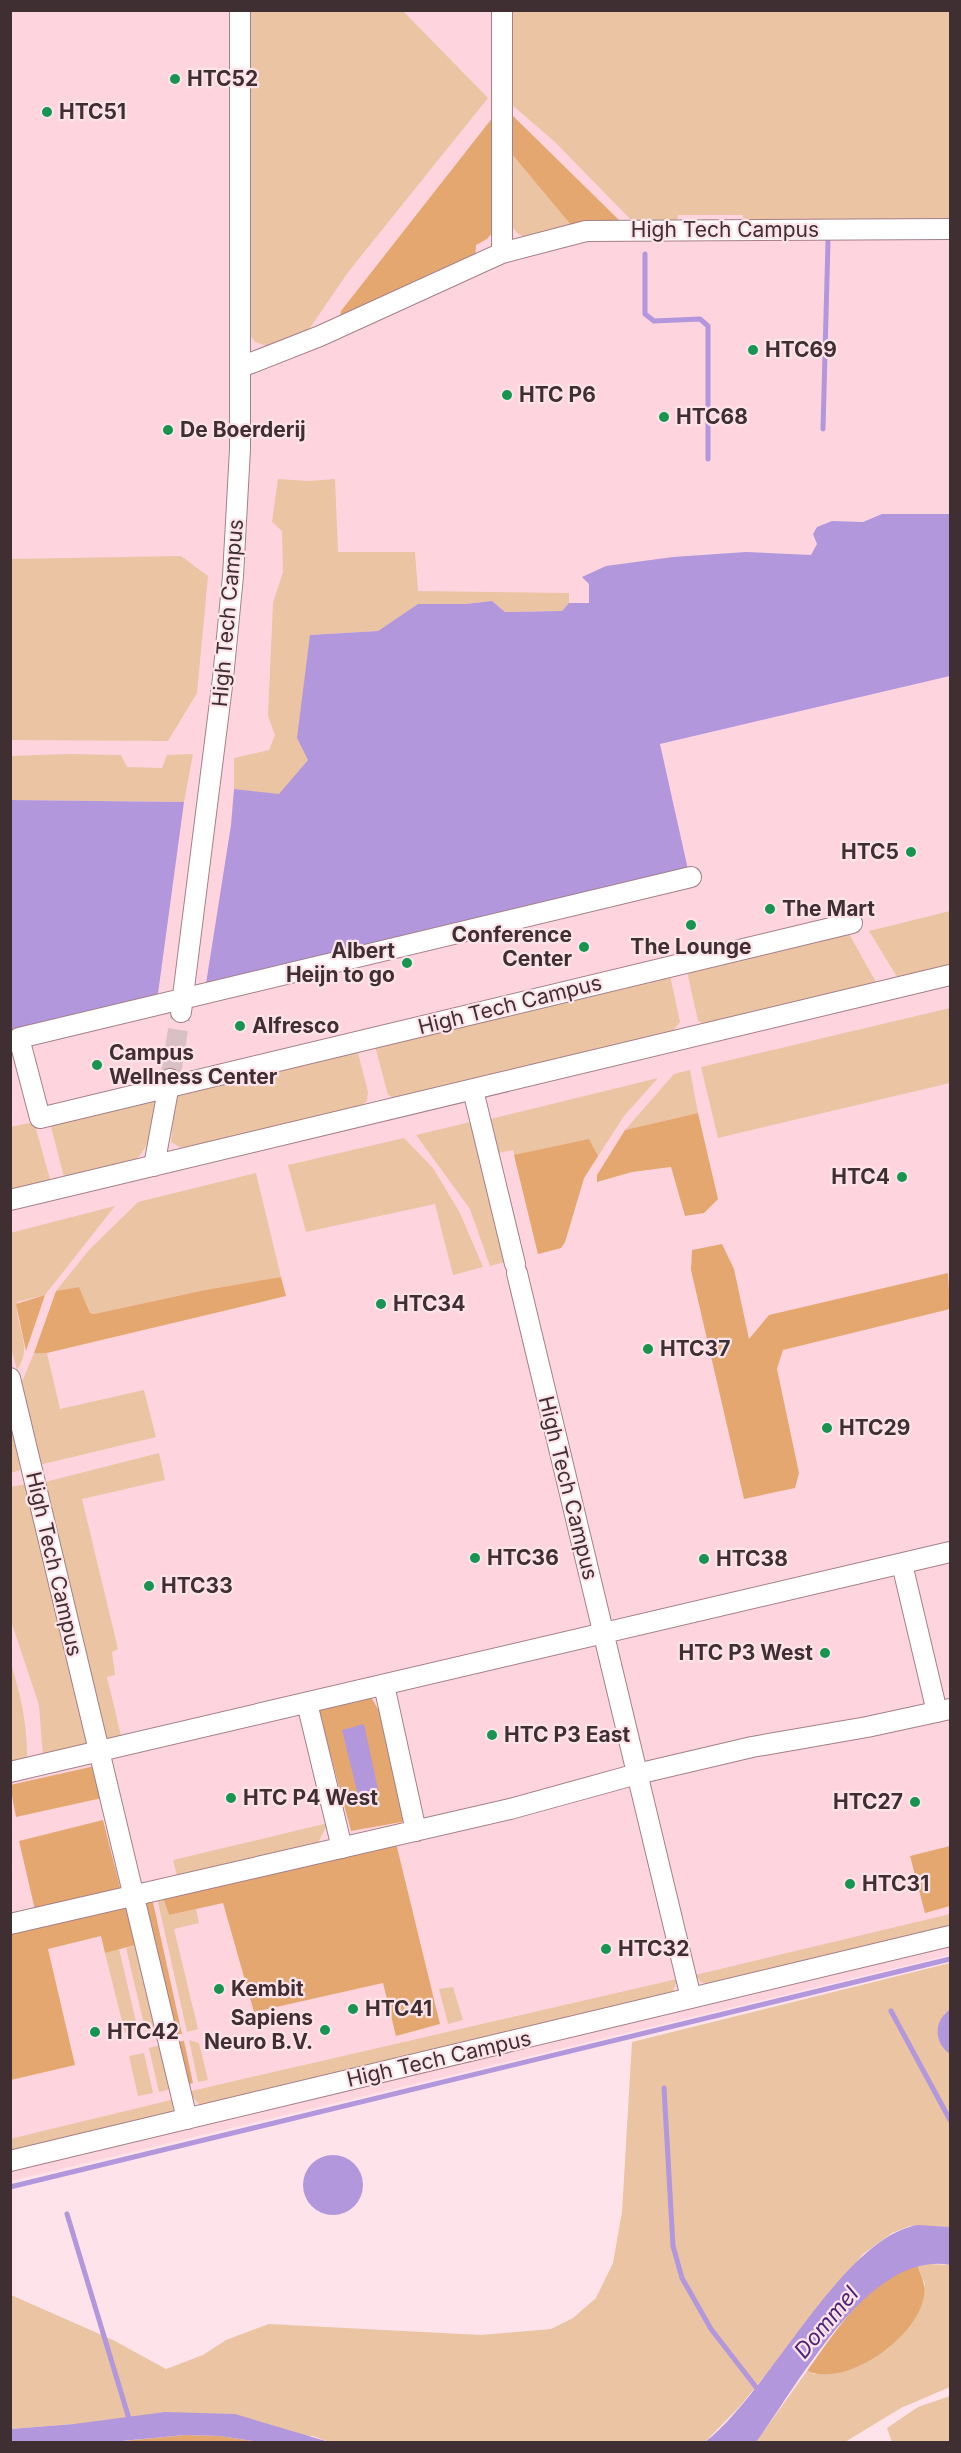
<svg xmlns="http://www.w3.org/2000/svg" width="961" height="2453" font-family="Inter,sans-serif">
<rect width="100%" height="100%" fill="#fee4ea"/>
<path fill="#fed5df" d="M 11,11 L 950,11 L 950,1955 L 11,2181 Z"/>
<path fill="#eac4a3" d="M 249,11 L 403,11 L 488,98 L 349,271 L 307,332 L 267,346 L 255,342 L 248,332 Z
M 512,11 L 950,11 L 950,219 L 744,222 L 743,215 L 678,215 L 677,222 L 633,222 L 555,142 L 512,105 Z
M 511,153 L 571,225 C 549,230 524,251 511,224 Z
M 278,479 L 309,481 L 335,479 L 338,552 L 415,552 L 418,591 L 569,593 L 569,603 L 562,611 L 505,612 L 492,601 L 466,604 L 418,604 L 378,631 L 310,635 L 308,760 L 279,795 L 234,789 L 234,758 L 269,750 L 275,735 L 268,716 L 273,603 L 283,572 L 282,531 L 272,522 Z
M 181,556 L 208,576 L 197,693 L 168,741 L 11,740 L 11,559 Z
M 67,754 L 121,755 L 127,767 L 162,768 L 167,755 L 193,754 L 184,802 L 11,800 L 10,756 Z
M 950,911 L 950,965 L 897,977 L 869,931 Z
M 848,932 L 877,984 L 705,1024 L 698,1021 L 687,971 Z
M 670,975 L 680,1022 L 671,1033 L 395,1098 L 388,1095 L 375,1046 Z
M 950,1008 L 950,1083 L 718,1138 L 701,1067 Z
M 357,1049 L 368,1092 L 367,1101 L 361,1106 L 182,1148 L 171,1142 L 176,1092 Z
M 690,1070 L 698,1113 L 625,1130 L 674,1074 Z
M 658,1078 L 624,1116 L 584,1178 L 565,1242 L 561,1248 L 538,1254 L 513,1150 L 498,1153 L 491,1119 Z
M 157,1097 C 152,1120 153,1149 132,1162 L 64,1177 L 50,1123 Z
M 474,1121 L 508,1261 L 490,1266 L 470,1209 L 416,1135 Z
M 34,1122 L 52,1186 L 11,1195 L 10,1127 Z
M 404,1138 L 433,1168 L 460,1213 L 483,1267 L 453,1275 L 435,1204 L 306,1232 L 288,1165 Z
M 256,1173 L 281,1277 L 205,1290 L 94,1314 L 90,1313 L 79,1287 L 56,1291 L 89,1250 L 138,1202 Z
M 115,1206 L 45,1295 L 17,1302 C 15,1329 34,1345 17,1370 L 10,1344 L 10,1233 Z
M 34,1353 L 47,1353 L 60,1409 L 144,1390 L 156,1437 L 39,1465 L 21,1384 Z
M 11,1424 L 20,1470 L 11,1473 L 10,1473 Z
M 159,1453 L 165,1480 L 82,1499 L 118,1649 L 112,1652 L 115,1675 L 107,1677 L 122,1740 L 115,1742 L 104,1738 L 41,1483 Z
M 26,1484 L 87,1734 L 85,1748 L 43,1757 L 39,1705 L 11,1621 L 10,1487 Z
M 10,1660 C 20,1693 28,1725 27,1760 L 11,1763 Z
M 328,1823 L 318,1843 L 177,1876 L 173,1860 Z
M 162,1895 L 169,1915 L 196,1909 L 199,1923 L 174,1929 L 198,2029 L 187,2032 L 157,1898 Z
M 950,1914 L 950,1928 L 712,1986 L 701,1982 L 695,1975 Z
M 135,1945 L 159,2035 L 147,2037 L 126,1948 Z
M 119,1949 L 138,2030 L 125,2033 L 105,1953 Z
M 950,1963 L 950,2009 L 944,2014 L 946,2050 L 950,2054 L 950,2227 L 910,2226 L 892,2233 L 863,2254 L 741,2405 L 705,2442 L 329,2442 L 313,2436 L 74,2424 L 11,2429 L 11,2295 L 113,2340 L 166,2369 L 203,2355 L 226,2340 L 269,2324 L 481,2335 L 551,2329 L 573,2318 L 596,2298 L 613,2263 L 622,2212 L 632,2042 Z
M 677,1979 L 673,1992 L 201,2106 L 187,2092 Z
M 453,1987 L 463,2020 L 448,2024 L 439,1989 Z
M 189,2040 L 199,2043 L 208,2080 L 198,2082 Z
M 160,2045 L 171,2089 L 159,2092 L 149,2048 Z
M 144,2053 L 153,2093 L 138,2096 L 129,2056 Z
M 175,2099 L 172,2114 L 11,2153 L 10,2139 Z
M 929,2264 L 950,2265 L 950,2387 L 901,2408 L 845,2442 L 756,2442 L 807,2371 L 814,2374 L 887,2349 L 917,2315 L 925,2284 L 917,2265 Z
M 950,2396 L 950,2442 L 892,2442 L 887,2428 L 918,2407 Z"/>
<path fill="#e5a770" d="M 511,114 L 621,222 L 571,225 L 511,153 Z
M 493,117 L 493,232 L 487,239 L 476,245 L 475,261 L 340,317 L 341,311 Z
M 698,1113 L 718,1199 L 704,1213 L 685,1216 L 671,1167 L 632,1172 L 597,1182 L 597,1175 L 625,1130 Z
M 589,1139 L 598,1156 L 584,1178 L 565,1242 L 561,1248 L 538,1254 L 514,1155 Z
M 722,1244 L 734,1269 L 749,1339 L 769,1315 L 948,1273 L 950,1309 L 783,1350 L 777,1369 L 799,1473 L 795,1488 L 744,1499 L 691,1270 L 692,1250 Z
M 281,1277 L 286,1296 L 47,1353 L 34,1353 L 56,1291 L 79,1287 L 90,1313 L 94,1314 L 205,1290 Z
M 45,1295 L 26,1351 L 16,1304 Z
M 371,1697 L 382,1716 L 407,1821 L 351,1831 L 318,1708 Z
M 95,1766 L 102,1798 L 16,1817 L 10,1785 Z
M 103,1820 L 121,1891 L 35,1910 L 19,1841 Z
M 396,1843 L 440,2024 L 396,2036 L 383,1983 L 254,2012 L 223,1903 L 169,1915 L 162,1895 Z
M 950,1846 L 950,1906 L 925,1913 L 910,1856 Z
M 152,1898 L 182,2034 L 172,2034 L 141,1899 Z
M 126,1906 L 135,1945 L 105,1953 L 101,1936 L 48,1949 L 75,2065 L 11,2080 L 10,1933 Z
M 184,2041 L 193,2083 L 186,2085 L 173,2043 Z
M 917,2265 C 921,2275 926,2284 924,2296 C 918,2337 847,2388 807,2371 C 837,2330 866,2281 917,2265 Z
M 185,2435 L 220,2436 L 260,2442 L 123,2441 Z"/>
<path fill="#b297dc" d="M 882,514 L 950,514 L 950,676 L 660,744 L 689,874 L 205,990 L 231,825 L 234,789 L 279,794 L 308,760 L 297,738 L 310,635 L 378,631 L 418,604 L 466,604 L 492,601 L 505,612 L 562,611 L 569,603 L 589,603 L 589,584 L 582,577 L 606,566 L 673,557 L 746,552 L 811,555 L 817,544 L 813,534 L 817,527 L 832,521 L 863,522 Z
M 10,800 L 184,802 L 157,1001 L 11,1035 Z
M 364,1724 L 379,1794 L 359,1799 L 342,1730 Z
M 950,2009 L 950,2054 C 933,2042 934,2021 950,2009 Z
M303 2185a30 30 0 1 1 60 0a30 30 0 1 1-60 0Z
M 918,2225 L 950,2227 L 950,2265 C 868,2250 798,2386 756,2442 L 705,2442 C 769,2393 842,2237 918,2225 Z
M 165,2412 L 235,2414 L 329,2442 L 260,2442 L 220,2436 L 185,2435 L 111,2442 L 11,2442 L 11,2429 L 74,2424 Z"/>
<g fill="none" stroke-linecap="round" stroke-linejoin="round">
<path stroke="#b297dc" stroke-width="5" d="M 645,254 L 645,314 L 654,321 L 700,319 L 708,326 L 708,459
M 823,429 L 828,241
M 891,2011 L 950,2120
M 664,2088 L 673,2246 L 682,2278 L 711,2329 L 759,2391
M 10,2187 L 950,1959
M 67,2214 L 130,2422"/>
<path stroke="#d8c0c5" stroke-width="20" stroke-dasharray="20 10" stroke-linecap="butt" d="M 170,1079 L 181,1012"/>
<defs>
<path id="minor" d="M 502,10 L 502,253
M 241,367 L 320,336 L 502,253 L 586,231 L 950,229
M 691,877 L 19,1038 L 40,1118 L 852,923
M 181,1012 L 223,678 L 233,576 L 240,449 L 240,10
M 473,1090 L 515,1264
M 154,1166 L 170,1079
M 10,1200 L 950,975
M 517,1273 L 691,1998
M 10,1378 L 187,2119
M 902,1564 L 937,1712
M 384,1685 L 416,1831
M 307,1703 L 342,1848
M 10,1772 L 950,1552
M 10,1924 L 510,1809 L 637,1774 L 752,1747 L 867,1727 L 950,1709
M 10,2161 L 950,1936"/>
</defs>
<use href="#minor" stroke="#a57f88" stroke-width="22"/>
<use href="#minor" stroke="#fff" stroke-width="20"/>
</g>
<g fill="#189451" stroke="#fee4ea" stroke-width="2">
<circle cx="175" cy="79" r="6"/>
<circle cx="47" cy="112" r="6"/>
<circle cx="753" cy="350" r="6"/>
<circle cx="507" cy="395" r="6"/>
<circle cx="664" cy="417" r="6"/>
<circle cx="168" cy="430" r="6"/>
<circle cx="911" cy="852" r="6"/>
<circle cx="770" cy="909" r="6"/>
<circle cx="691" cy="925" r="6"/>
<circle cx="584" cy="947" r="6"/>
<circle cx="407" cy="963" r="6"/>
<circle cx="240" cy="1026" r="6"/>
<circle cx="97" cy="1065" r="6"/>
<circle cx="902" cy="1177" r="6"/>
<circle cx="381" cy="1304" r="6"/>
<circle cx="648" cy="1349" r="6"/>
<circle cx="827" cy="1428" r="6"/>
<circle cx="475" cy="1558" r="6"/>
<circle cx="704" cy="1559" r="6"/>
<circle cx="149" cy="1586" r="6"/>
<circle cx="825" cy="1653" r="6"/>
<circle cx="492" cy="1735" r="6"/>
<circle cx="231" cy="1798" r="6"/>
<circle cx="915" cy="1802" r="6"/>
<circle cx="850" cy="1884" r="6"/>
<circle cx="606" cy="1949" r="6"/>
<circle cx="219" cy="1989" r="6"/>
<circle cx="353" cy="2009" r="6"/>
<circle cx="325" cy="2030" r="6"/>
<circle cx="95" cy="2032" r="6"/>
</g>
<g text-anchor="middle" stroke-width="4.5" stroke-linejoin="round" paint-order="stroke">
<g font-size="21" font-weight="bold" fill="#3f2f33" stroke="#fee4ea" text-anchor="start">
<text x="187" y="86">HTC52</text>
<text x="59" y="119">HTC51</text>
<text x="765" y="357">HTC69</text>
<text x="519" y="402">HTC P6</text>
<text x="676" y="424">HTC68</text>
<text x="180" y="437">De Boerderij</text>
<text x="899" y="859" text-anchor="end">HTC5</text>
<text x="782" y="916">The Mart</text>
<text x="572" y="942" text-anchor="end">Conference<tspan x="572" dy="24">Center</tspan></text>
<text x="691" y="954" text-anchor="middle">The Lounge</text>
<text x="395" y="958" text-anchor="end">Albert<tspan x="395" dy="24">Heijn to go</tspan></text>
<text x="252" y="1033">Alfresco</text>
<text x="109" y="1060">Campus<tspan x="109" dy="24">Wellness Center</tspan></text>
<text x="890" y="1184" text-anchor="end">HTC4</text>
<text x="393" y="1311">HTC34</text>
<text x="660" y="1356">HTC37</text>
<text x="839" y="1435">HTC29</text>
<text x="487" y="1565">HTC36</text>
<text x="716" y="1566">HTC38</text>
<text x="161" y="1593">HTC33</text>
<text x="813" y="1660" text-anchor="end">HTC P3 West</text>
<text x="504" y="1742">HTC P3 East</text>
<text x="243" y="1805">HTC P4 West</text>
<text x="903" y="1809" text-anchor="end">HTC27</text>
<text x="862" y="1891">HTC31</text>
<text x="618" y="1956">HTC32</text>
<text x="231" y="1996">Kembit</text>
<text x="365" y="2016">HTC41</text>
<text x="313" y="2025" text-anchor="end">Sapiens<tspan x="313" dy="24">Neuro B.V.</tspan></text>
<text x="107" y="2039">HTC42</text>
</g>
<g font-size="21" fill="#3f2f33" stroke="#fee4ea">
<text x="725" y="237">High Tech Campus</text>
<text transform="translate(228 613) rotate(-85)" y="7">High Tech Campus</text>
<text transform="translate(510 1005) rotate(-14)" y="7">High Tech Campus</text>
<text transform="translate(568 1488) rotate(76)" y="7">High Tech Campus</text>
<text transform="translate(54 1564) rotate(77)" y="7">High Tech Campus</text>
<text transform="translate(439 2059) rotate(-13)" y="7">High Tech Campus</text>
</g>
<g font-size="22" font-style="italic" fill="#4b2475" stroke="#fee4ea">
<text transform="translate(826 2322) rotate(-50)" y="8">Dommel</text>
</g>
</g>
<rect width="961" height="2453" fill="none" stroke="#3f2f33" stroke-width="24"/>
</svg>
